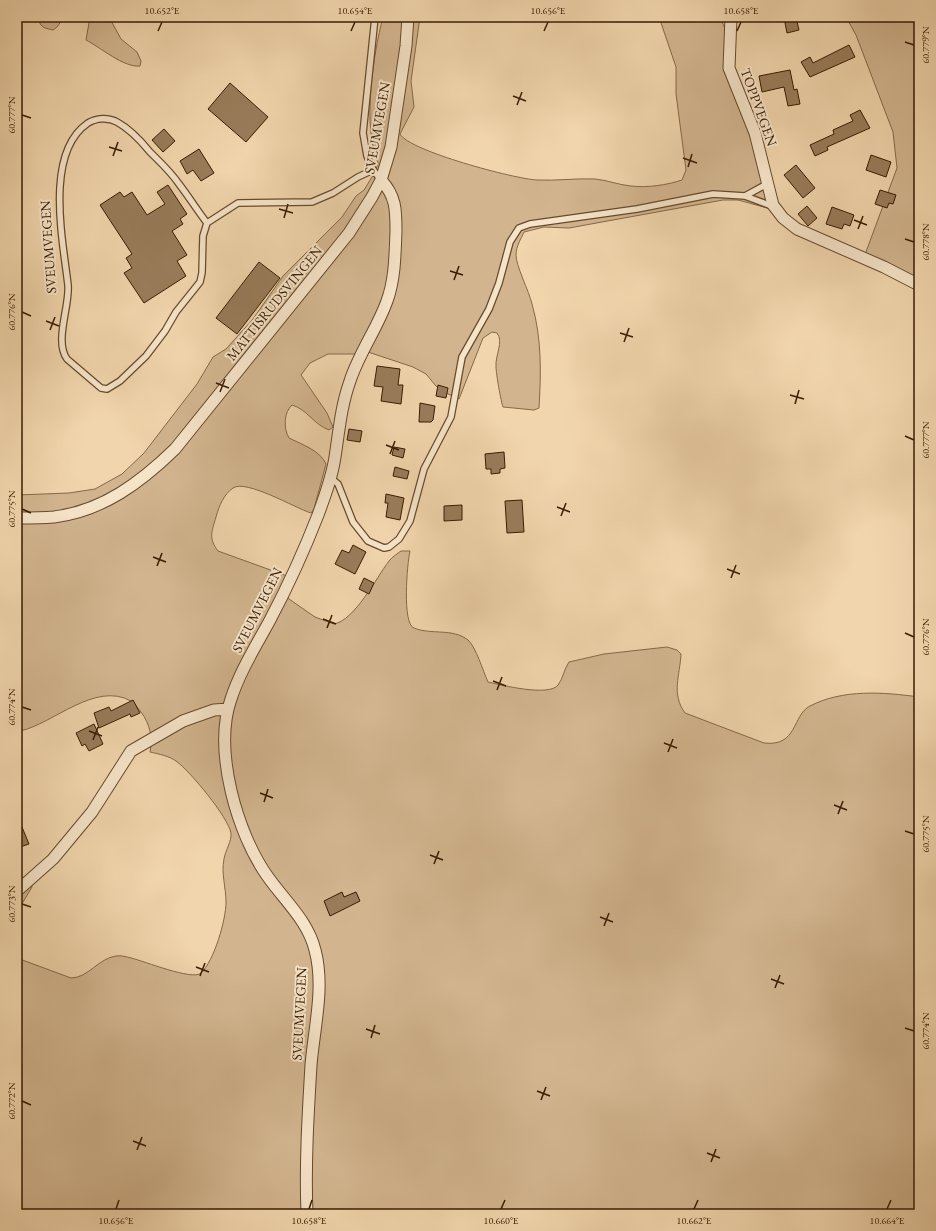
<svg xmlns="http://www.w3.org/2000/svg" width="936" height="1231" font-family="'EB Garamond',serif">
<rect width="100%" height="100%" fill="#f1d5ac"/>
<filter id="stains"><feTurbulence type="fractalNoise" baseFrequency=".005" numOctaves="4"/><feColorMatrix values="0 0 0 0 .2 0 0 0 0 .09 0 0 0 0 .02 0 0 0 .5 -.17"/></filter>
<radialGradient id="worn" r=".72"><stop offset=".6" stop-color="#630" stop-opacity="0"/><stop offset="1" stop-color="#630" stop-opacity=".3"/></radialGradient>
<path fill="#d2b58f" stroke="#866848" d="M 38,17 L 64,17 L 57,27 L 53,30 C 43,28 40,27 38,17 Z
M 90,17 L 109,17 L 121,39 L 137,52 L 141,61 L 140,66 C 124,68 100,47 86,40 Z
M 383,17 L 420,17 L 411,81 L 414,107 L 400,134 C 409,151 515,179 537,180 C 556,181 576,178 595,179 C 607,180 619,185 631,186 C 647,188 667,185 682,180 L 686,170 L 676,94 L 676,67 L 659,17 L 720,17 L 726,31 L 736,80 L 771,209 L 738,200 L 723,200 L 569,228 L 544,227 L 524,232 C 521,239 516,246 516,255 C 516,266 529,291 532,304 C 542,339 541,373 539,408 L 534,410 L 503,407 C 501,402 496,373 496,367 C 495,355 504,342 497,333 L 492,332 L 483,338 L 459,399 L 444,392 L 436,386 L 426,374 L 413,367 L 368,352 L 364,354 L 328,354 L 310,363 L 301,375 L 327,413 L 333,427 L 329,430 C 313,424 308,410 292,405 C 284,412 283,428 289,438 C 301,444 321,451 326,464 L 314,509 L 311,513 C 295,508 246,479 233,488 C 224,494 219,506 216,517 C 212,531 208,538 218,551 L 287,576 L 286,595 L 289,599 L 315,617 L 334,624 C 355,620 376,578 389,561 C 392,557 397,554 401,551 L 410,551 C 407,564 402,624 414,628 C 431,635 453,628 468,640 C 476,647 483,671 488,682 C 501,685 549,697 558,685 C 563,679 564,669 569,662 L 604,654 L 667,647 L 677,650 L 681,654 C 680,675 671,694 685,713 L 764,743 C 798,747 792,715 810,706 C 843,689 883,692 919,697 L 919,1214 L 17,1214 L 17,958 L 71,978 C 88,978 99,958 116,956 C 121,955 127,957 131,958 C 144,961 193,981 201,973 C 214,961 226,920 226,902 C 226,888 221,873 224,859 C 225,851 232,841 231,833 C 228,817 190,771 176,761 C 169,756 159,754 150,752 C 153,738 150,724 141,712 C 138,709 135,703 131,701 C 95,681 53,724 20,731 L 17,724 L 17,495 L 69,493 L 95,489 L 122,474 L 144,453 L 197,384 L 213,357 L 226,349 L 253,319 L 283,276 L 342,217 L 356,196 L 364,190 L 375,172 L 378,163 C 362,126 373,55 383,17 Z
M 846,17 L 919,17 L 919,289 L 863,260 L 897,168 L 893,132 L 856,35 Z
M 17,877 L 31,882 L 32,887 L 17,912 Z"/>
<path fill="#997c5a" stroke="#391b02" d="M 796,17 L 799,30 L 787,33 L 784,18 Z
M 849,45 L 855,57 L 810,77 L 801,62 L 810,57 L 813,63 Z
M 790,70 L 794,90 L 797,89 L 800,104 L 788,106 L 784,87 L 762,92 L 759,76 Z
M 230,83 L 268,117 L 246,142 L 208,109 Z
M 860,110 L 870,128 L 827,147 L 828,150 L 815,156 L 810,145 L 834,134 L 833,130 L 853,121 L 850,115 Z
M 164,129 L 175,141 L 163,152 L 152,140 Z
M 199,149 L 214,173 L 201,181 L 193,170 L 187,174 L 180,161 Z
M 871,155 L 891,162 L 886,177 L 866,170 Z
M 796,165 L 815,188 L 803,198 L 784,175 Z
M 168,185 L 187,214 L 180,219 L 183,224 L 172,231 L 187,255 L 177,261 L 186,276 L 144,303 L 124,273 L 132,268 L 126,258 L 132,254 L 100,205 L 120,192 L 124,197 L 132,192 L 147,215 L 165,204 L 157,192 Z
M 880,190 L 896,195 L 893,204 L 889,203 L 887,208 L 875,204 Z
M 807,206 L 817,218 L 808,226 L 798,214 Z
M 832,207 L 854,215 L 850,226 L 844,224 L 842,229 L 826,224 Z
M 259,262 L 280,278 L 237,334 L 216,318 Z
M 377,366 L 400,369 L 398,385 L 403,385 L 401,404 L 381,401 L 383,387 L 374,386 Z
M 438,385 L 448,388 L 446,398 L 436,396 Z
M 420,403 L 435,406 L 433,420 L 431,422 L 419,422 Z
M 349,429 L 362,431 L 360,442 L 347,440 Z
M 394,447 L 405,449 L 403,458 L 392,455 Z
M 504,452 L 505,468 L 500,469 L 500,473 L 491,474 L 491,469 L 486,469 L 485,454 Z
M 395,467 L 409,471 L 407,479 L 393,476 Z
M 386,494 L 404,498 L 400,520 L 386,517 L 388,503 L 385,503 Z
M 522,500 L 524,532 L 507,533 L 505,501 Z
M 462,505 L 462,520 L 444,521 L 444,506 Z
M 353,545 L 366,552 L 355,574 L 335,564 L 342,550 L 349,553 Z
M 364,578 L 374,583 L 369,594 L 359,589 Z
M 133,700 L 140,713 L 131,717 L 130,714 L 99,728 L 94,713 L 109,707 L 111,711 Z
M 94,724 L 103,744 L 89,751 L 85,744 L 82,746 L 76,733 Z
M 17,815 L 29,844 L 17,848 Z
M 342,892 L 344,897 L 356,892 L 360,901 L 330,916 L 324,901 Z"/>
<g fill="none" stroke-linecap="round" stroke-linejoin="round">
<defs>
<path id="lane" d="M 375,17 L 363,133 L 367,156 L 373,170 L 381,180
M 745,196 L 767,184
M 207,223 C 197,210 189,197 179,184 C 171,172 160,162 150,152 C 141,141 130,129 117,122 C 108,117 96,118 88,123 C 44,153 63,241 68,285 C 70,306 54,341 67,359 L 101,388 L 107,389 L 120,381 L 146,356 L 165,331 L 176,312 L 200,282 L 202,273 L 203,236 L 207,223 L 238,203 L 312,202 L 333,193 L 358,177 L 373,170
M 331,478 L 338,484 L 353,522 L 368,541 L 384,548 L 389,547 L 399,539 L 410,521 L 424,469 L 451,417 L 462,357 L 489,309 L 499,283 L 510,242 L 519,228 L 530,224 L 637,209 L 713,194 L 745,196 L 769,205 L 773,205"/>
<path id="street" d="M 731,17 L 729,68 L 755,133 L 773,205 L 783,218 L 797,229 L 884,267 L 919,285
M 17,518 C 29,518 42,518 54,517 C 103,511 141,482 175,449 L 349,233 L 372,197 L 381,180 L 391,147 L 406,46 L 408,17
M 17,891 L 53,859 L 92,812 L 131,751 L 183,721 L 214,710 L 228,709
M 307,1214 C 305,1165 308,1115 311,1065 C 314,1028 325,987 315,950 C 308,921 285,901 268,877 C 237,834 213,750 231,699 C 240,671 256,646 270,620 C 288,586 304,551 318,515 C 325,496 332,477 335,457 C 339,431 341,406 350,381 C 359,353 377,329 387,301 C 395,279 395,255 396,231 C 396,210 396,196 381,180"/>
</defs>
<use href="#lane" stroke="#674a2c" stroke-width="8"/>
<use href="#street" stroke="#674a2c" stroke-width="13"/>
<use href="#lane" stroke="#f6e4c9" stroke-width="5.5"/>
<use href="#street" stroke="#f6e4c9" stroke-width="11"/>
</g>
<path fill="none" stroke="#391b02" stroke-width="1.5" d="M 158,31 L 162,22M 351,31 L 355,22M 544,31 L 548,22M 737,31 L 741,22M 905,42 L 914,45M 513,96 L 526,101M 517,105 L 522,92M 22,115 L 31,118M 109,147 L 122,151M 113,156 L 118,142M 683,158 L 697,163M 688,167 L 692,154M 279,209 L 293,213M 284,218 L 288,204M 854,220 L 867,225M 858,229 L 863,216M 905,239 L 914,242M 450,271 L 463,275M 454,280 L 459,266M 22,312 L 31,316M 46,321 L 59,326M 50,330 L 55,317M 620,333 L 633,337M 624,342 L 629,328M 216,383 L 229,388M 220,392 L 225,379M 790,395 L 804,399M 795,404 L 799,390M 905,436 L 914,440M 386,445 L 399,450M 390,454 L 395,441M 557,507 L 570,512M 22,509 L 31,513M 561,516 L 566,503M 153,557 L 166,562M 157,566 L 162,553M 727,569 L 740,574M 731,578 L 736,565M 323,619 L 336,624M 327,628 L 332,615M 905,633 L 914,637M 493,681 L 506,686M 497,690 L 502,677M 22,707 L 31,710M 89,731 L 102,736M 93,740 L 98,727M 664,743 L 677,748M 668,752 L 673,739M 260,793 L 273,798M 264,802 L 268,789M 834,805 L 847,810M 838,814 L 843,801M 905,831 L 914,834M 430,855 L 443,860M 434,864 L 439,851M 22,904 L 31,907M 600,917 L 613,922M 604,926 L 609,913M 196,967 L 209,972M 200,976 L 205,963M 771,979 L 784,984M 775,988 L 780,975M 905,1028 L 914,1031M 366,1029 L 380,1034M 371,1038 L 375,1025M 537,1091 L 550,1096M 541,1100 L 546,1087M 22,1101 L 31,1105M 133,1141 L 146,1146M 137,1150 L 142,1137M 707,1153 L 720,1158M 711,1162 L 716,1149M 116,1209 L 119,1200M 309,1209 L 312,1200M 501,1209 L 505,1200M 694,1209 L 698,1200M 887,1209 L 891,1200"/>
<g text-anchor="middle" stroke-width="4" stroke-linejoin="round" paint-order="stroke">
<g font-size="14" fill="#391b02" stroke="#f6e4c9">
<text transform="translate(759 107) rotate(70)" y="5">TOPPVEGEN</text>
<text transform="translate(377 128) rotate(-80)" y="5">SVEUMVEGEN</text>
<text transform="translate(48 247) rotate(-94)" y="5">SVEUMVEGEN</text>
<text transform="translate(274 303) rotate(-51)" y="5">MATTISRUDSVINGEN</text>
<text transform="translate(257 610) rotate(-63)" y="5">SVEUMVEGEN</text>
<text transform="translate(299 1014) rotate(-87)" y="5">SVEUMVEGEN</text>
</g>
</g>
<rect width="936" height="1231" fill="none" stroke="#f1d5ac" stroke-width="44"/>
<rect x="22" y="22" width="892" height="1187" fill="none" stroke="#391b02" stroke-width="1.5"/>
<g font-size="10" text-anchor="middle" fill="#391b02">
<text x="162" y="14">10.652°E</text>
<text x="355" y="14">10.654°E</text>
<text x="548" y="14">10.656°E</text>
<text x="741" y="14">10.658°E</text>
<text transform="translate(925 45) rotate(-90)" y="4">60.779°N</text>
<text transform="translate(11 115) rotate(-90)" y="4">60.777°N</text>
<text transform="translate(925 242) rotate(-90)" y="4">60.778°N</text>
<text transform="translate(11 312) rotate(-90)" y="4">60.776°N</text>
<text transform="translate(925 440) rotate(-90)" y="4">60.777°N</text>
<text transform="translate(11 509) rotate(-90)" y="4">60.775°N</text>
<text transform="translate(925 637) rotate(-90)" y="4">60.776°N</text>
<text transform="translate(11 707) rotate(-90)" y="4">60.774°N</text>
<text transform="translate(925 834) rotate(-90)" y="4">60.775°N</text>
<text transform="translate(11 904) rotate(-90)" y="4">60.773°N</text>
<text transform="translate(925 1031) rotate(-90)" y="4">60.774°N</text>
<text transform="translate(11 1101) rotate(-90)" y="4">60.772°N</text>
<text x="116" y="1224">10.656°E</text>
<text x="309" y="1224">10.658°E</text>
<text x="501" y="1224">10.660°E</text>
<text x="694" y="1224">10.662°E</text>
<text x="887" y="1224">10.664°E</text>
</g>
<rect width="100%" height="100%" filter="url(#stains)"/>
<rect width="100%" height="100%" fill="url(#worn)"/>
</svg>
